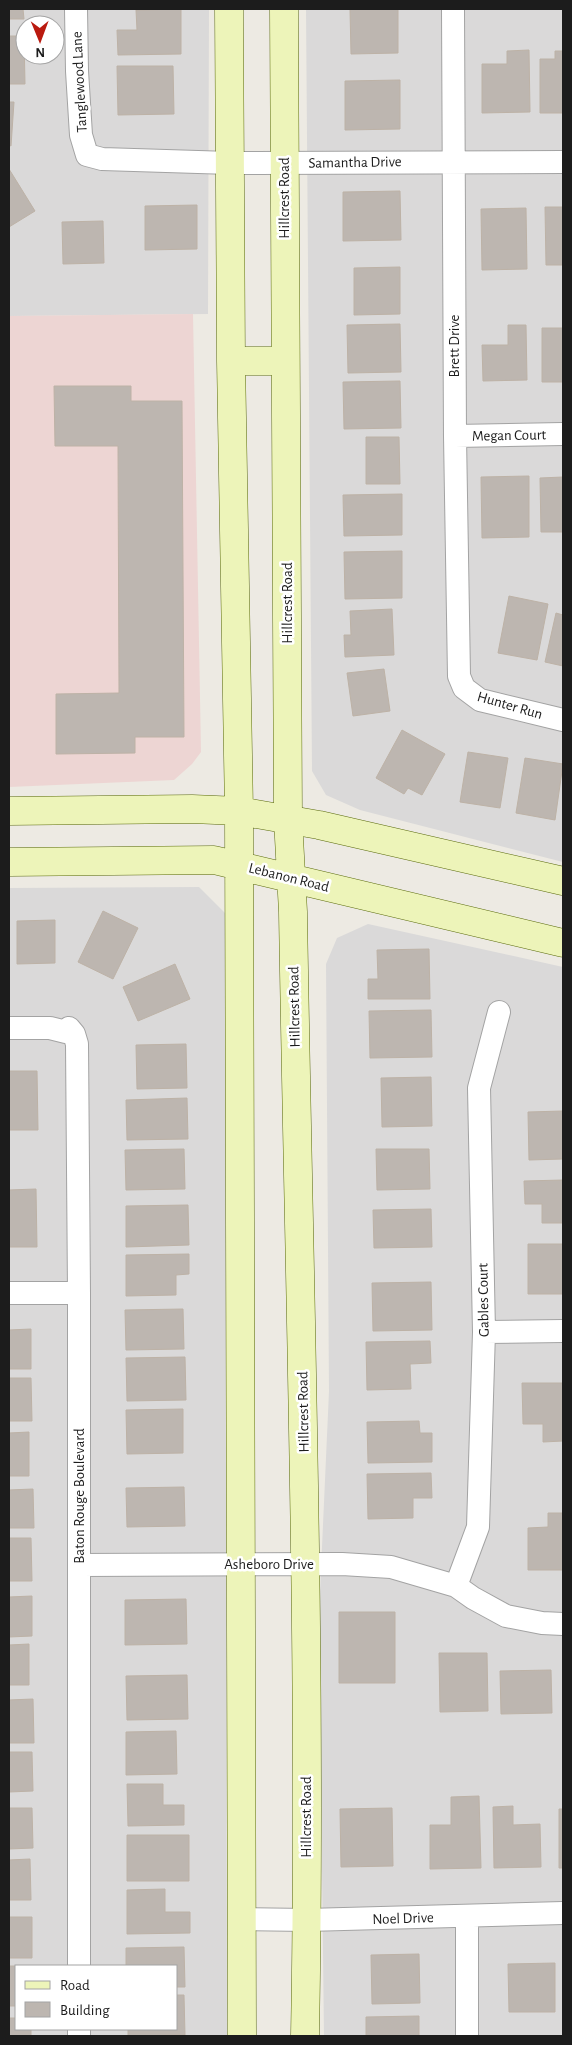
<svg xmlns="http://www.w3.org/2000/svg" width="572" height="2045" font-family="'Alegreya Sans',sans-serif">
<rect width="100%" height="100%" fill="#edeae3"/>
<path fill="#dad9d9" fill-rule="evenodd" d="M 9,9 L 209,9 L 208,314 L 9,316 ZM 25,25 L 55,25 L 55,55 L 25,55 Z
M 306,9 L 563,9 L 563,862 L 360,810 L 326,795 L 312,771 Z
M 199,887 L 225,913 L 227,2036 L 9,2036 L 9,888 ZM 16,1966 L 176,1966 L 176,2029 L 16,2029 Z
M 368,924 L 563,967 L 563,2036 L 324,2036 L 319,1614 L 329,1391 L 326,964 L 337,938 Z"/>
<path fill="#edd5d3" d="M 193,314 L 201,752 L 192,764 L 174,780 L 9,787 L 9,316 Z"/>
<path fill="#bdb6b0" stroke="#bdb2a6" d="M 9,9 L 23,9 L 24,19 L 9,19 Z
M 181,9 L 181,54 L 118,55 L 117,30 L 137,30 L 136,10 Z
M 350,9 L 398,9 L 398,53 L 351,54 Z
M 9,36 L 24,36 L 25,84 L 9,84 Z
M 529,50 L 530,112 L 482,113 L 482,64 L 507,64 L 507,51 Z
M 555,51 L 563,51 L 563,113 L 540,113 L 540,59 L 555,59 Z
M 117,66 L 173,66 L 174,114 L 118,115 Z
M 400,80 L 400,129 L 345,130 L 345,81 Z
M 9,102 L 14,102 L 11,146 L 9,145 Z
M 9,169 L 35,211 L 9,227 Z
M 400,191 L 401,240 L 343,241 L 343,192 Z
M 197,205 L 197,249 L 145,250 L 145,206 Z
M 545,207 L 563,207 L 563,265 L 546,265 Z
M 526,208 L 527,269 L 482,270 L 481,209 Z
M 103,221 L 104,263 L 63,264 L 62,222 Z
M 400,267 L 400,314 L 354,315 L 354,268 Z
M 400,324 L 401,372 L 348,373 L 347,325 Z
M 508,325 L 526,325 L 527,380 L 483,381 L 482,345 L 508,345 Z
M 542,328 L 563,328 L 563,382 L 542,382 Z
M 400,381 L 401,428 L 344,429 L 343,382 Z
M 54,386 L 131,386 L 131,401 L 182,401 L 184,737 L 135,737 L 135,753 L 56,754 L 56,694 L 119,693 L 118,446 L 55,446 Z
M 366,437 L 399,437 L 400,484 L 366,484 Z
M 529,476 L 529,537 L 482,538 L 481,477 Z
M 563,477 L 563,532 L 541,532 L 540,478 Z
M 402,494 L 402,535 L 344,536 L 343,495 Z
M 402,551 L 402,598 L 345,599 L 344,552 Z
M 509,596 L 548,604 L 537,660 L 498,653 Z
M 392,609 L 394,655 L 345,657 L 344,635 L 351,635 L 350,611 Z
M 556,613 L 563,615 L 563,666 L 545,662 Z
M 384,669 L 390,711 L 353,716 L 347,673 Z
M 402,730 L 445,754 L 422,795 L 408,788 L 404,794 L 376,778 Z
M 468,752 L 508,758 L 500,808 L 460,802 Z
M 525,758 L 563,764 L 555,820 L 516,813 Z
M 103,911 L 138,928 L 113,979 L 78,962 Z
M 55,920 L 55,963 L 17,964 L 17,921 Z
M 429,949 L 430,999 L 368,999 L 368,979 L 378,979 L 377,950 Z
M 175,964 L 190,999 L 138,1021 L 123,987 Z
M 431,1010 L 432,1057 L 370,1058 L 369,1011 Z
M 186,1044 L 187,1088 L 137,1089 L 136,1045 Z
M 9,1071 L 37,1071 L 38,1130 L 9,1130 Z
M 431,1077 L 432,1126 L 382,1127 L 381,1078 Z
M 187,1098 L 188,1139 L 127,1140 L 126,1100 Z
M 563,1111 L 563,1159 L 529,1160 L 528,1112 Z
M 184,1149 L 185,1189 L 126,1190 L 125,1150 Z
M 376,1149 L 429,1149 L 430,1189 L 377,1190 Z
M 563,1180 L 563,1223 L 542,1223 L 542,1204 L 525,1204 L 524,1181 Z
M 36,1189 L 37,1247 L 9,1247 L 9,1190 Z
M 188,1205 L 189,1245 L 126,1247 L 126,1206 Z
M 431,1209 L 432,1247 L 374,1248 L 373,1210 Z
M 528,1244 L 563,1244 L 563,1294 L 528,1294 Z
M 189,1254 L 189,1274 L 176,1275 L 176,1295 L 126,1296 L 126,1255 Z
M 431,1282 L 432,1330 L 373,1331 L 372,1283 Z
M 183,1309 L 184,1349 L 126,1350 L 125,1310 Z
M 31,1329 L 31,1369 L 9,1369 L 9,1330 Z
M 430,1341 L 431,1363 L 410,1364 L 411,1389 L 367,1390 L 366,1342 Z
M 185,1357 L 186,1400 L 127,1401 L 126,1358 Z
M 9,1378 L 31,1378 L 32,1421 L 9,1421 Z
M 522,1383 L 563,1383 L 563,1441 L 543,1442 L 543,1424 L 523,1424 Z
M 183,1409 L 183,1453 L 127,1454 L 126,1410 Z
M 419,1421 L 420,1433 L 432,1433 L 432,1462 L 368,1463 L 367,1422 Z
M 29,1432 L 29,1476 L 9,1476 L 9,1433 Z
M 431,1473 L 432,1498 L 413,1498 L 413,1518 L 368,1519 L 367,1474 Z
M 184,1487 L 185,1526 L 127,1527 L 126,1488 Z
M 33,1489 L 34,1528 L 9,1528 L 9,1490 Z
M 548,1513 L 563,1513 L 563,1570 L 528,1570 L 528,1528 L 548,1527 Z
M 9,1538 L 31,1538 L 32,1581 L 9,1581 Z
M 32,1596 L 32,1636 L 9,1637 L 9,1597 Z
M 186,1599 L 187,1644 L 125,1645 L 125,1600 Z
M 339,1612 L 395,1612 L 395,1683 L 339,1683 Z
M 29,1644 L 29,1685 L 9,1685 L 9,1645 Z
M 439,1653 L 487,1653 L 488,1711 L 440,1712 Z
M 551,1670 L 552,1713 L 501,1714 L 500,1671 Z
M 187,1675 L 188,1719 L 127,1720 L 126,1676 Z
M 33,1699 L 34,1743 L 9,1743 L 9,1700 Z
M 176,1731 L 177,1774 L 126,1775 L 126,1732 Z
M 9,1752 L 32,1752 L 33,1791 L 9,1792 Z
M 127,1784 L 163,1784 L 163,1805 L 184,1805 L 184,1825 L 128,1826 Z
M 479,1796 L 481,1868 L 430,1869 L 430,1825 L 451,1825 L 451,1797 Z
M 513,1806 L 513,1825 L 540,1824 L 541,1867 L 494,1868 L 493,1807 Z
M 9,1808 L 32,1808 L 33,1848 L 9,1849 Z
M 392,1808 L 393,1866 L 341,1867 L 340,1809 Z
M 559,1809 L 563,1809 L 563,1868 L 559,1868 Z
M 127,1835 L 189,1835 L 189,1881 L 127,1881 Z
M 30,1859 L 31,1900 L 9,1900 L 9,1860 Z
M 165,1889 L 165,1912 L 190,1912 L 190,1933 L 127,1934 L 127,1890 Z
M 9,1917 L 32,1917 L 32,1958 L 9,1958 Z
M 184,1947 L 185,1987 L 176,1987 L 176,1966 L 126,1966 L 126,1948 Z
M 419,1954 L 420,2003 L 372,2004 L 371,1955 Z
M 555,1963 L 555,2012 L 509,2012 L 508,1964 Z
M 9,1966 L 30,1966 L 16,1966 L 16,2006 L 9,2006 Z
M 176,1995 L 184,1995 L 185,2035 L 128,2036 L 128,2029 L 176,2029 Z
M 419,2016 L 419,2036 L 366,2036 L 366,2017 Z
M 9,2018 L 16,2018 L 16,2029 L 31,2029 L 31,2036 L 9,2036 Z"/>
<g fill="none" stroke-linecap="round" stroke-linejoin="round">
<defs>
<path id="minor" d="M 76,9 L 77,71 L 81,135 L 87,155 L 102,159 L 230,163 L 563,162
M 453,9 L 455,436 L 459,676 L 464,688 L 480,700 L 563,720
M 455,436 L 563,434
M 9,1028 L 50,1028 L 66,1032 L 69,1028 L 74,1034 L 77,1044 L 79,1293 L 79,1966
M 9,1293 L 79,1293
M 484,1332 L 563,1331
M 79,1565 L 342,1564 L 391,1567 L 456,1586 L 473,1598 L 506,1616 L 542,1623 L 563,1624
M 456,1586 L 478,1527 L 484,1332 L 479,1088 L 499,1012
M 467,1916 L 467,2036
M 242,1919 L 307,1920 L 563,1913
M 79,2036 L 79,2029"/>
<path id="secondary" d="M 229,9 L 231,361 L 239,811 L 242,2036
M 284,9 L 288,819 L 293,912 C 299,1287 312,1661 305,2036
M 231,361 L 285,361
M 9,811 L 192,809 L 239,811 L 319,825 L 563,881
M 9,862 L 214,860 L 563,943"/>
</defs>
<use href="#minor" stroke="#a3a3a3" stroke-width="24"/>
<use href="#secondary" stroke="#5a6a0d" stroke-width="29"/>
<use href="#minor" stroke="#fff" stroke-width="22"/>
<use href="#secondary" stroke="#edf4b9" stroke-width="28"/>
</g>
<g text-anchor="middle" stroke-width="5" stroke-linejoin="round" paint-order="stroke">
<g font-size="15" fill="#1c1c1c" stroke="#fff">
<text transform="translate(79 82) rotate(-93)" y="5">Tanglewood Lane</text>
<text transform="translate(355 162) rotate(-1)" y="5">Samantha Drive</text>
<text transform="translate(284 198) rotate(-90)" y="5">Hillcrest Road</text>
<text transform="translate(454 346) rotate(-90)" y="5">Brett Drive</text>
<text transform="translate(509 435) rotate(-1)" y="5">Megan Court</text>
<text transform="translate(287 603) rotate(-90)" y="5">Hillcrest Road</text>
<text transform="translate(510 705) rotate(16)" y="5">Hunter Run</text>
<text transform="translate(289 877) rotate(14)" y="5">Lebanon Road</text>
<text transform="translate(294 1007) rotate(-91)" y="5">Hillcrest Road</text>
<text transform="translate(483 1300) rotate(-91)" y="5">Gables Court</text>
<text transform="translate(303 1412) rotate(-91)" y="5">Hillcrest Road</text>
<text transform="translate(79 1496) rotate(-90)" y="5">Baton Rouge Boulevard</text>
<text x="269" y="1569">Asheboro Drive</text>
<text transform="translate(306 1817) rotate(-90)" y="5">Hillcrest Road</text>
<text transform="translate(403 1918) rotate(-2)" y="5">Noel Drive</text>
</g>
</g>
<rect width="572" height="2045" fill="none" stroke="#1c1c1c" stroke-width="20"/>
<rect x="15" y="1965" width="162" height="65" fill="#ffffff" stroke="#a4a4a4"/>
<rect x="25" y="1981" width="25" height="8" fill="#edf4b9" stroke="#a4a4a4"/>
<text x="60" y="1990" font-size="15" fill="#1c1c1c">Road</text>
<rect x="25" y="2002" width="25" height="15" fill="#bdb6b0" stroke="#a4a4a4"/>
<text x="60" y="2015" font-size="15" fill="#1c1c1c">Building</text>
<g transform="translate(40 40) rotate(179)"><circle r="24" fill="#ffffff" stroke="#a4a4a4"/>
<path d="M0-4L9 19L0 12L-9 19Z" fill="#ba1a0f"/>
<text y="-8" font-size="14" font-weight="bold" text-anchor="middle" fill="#1c1c1c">N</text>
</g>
</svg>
